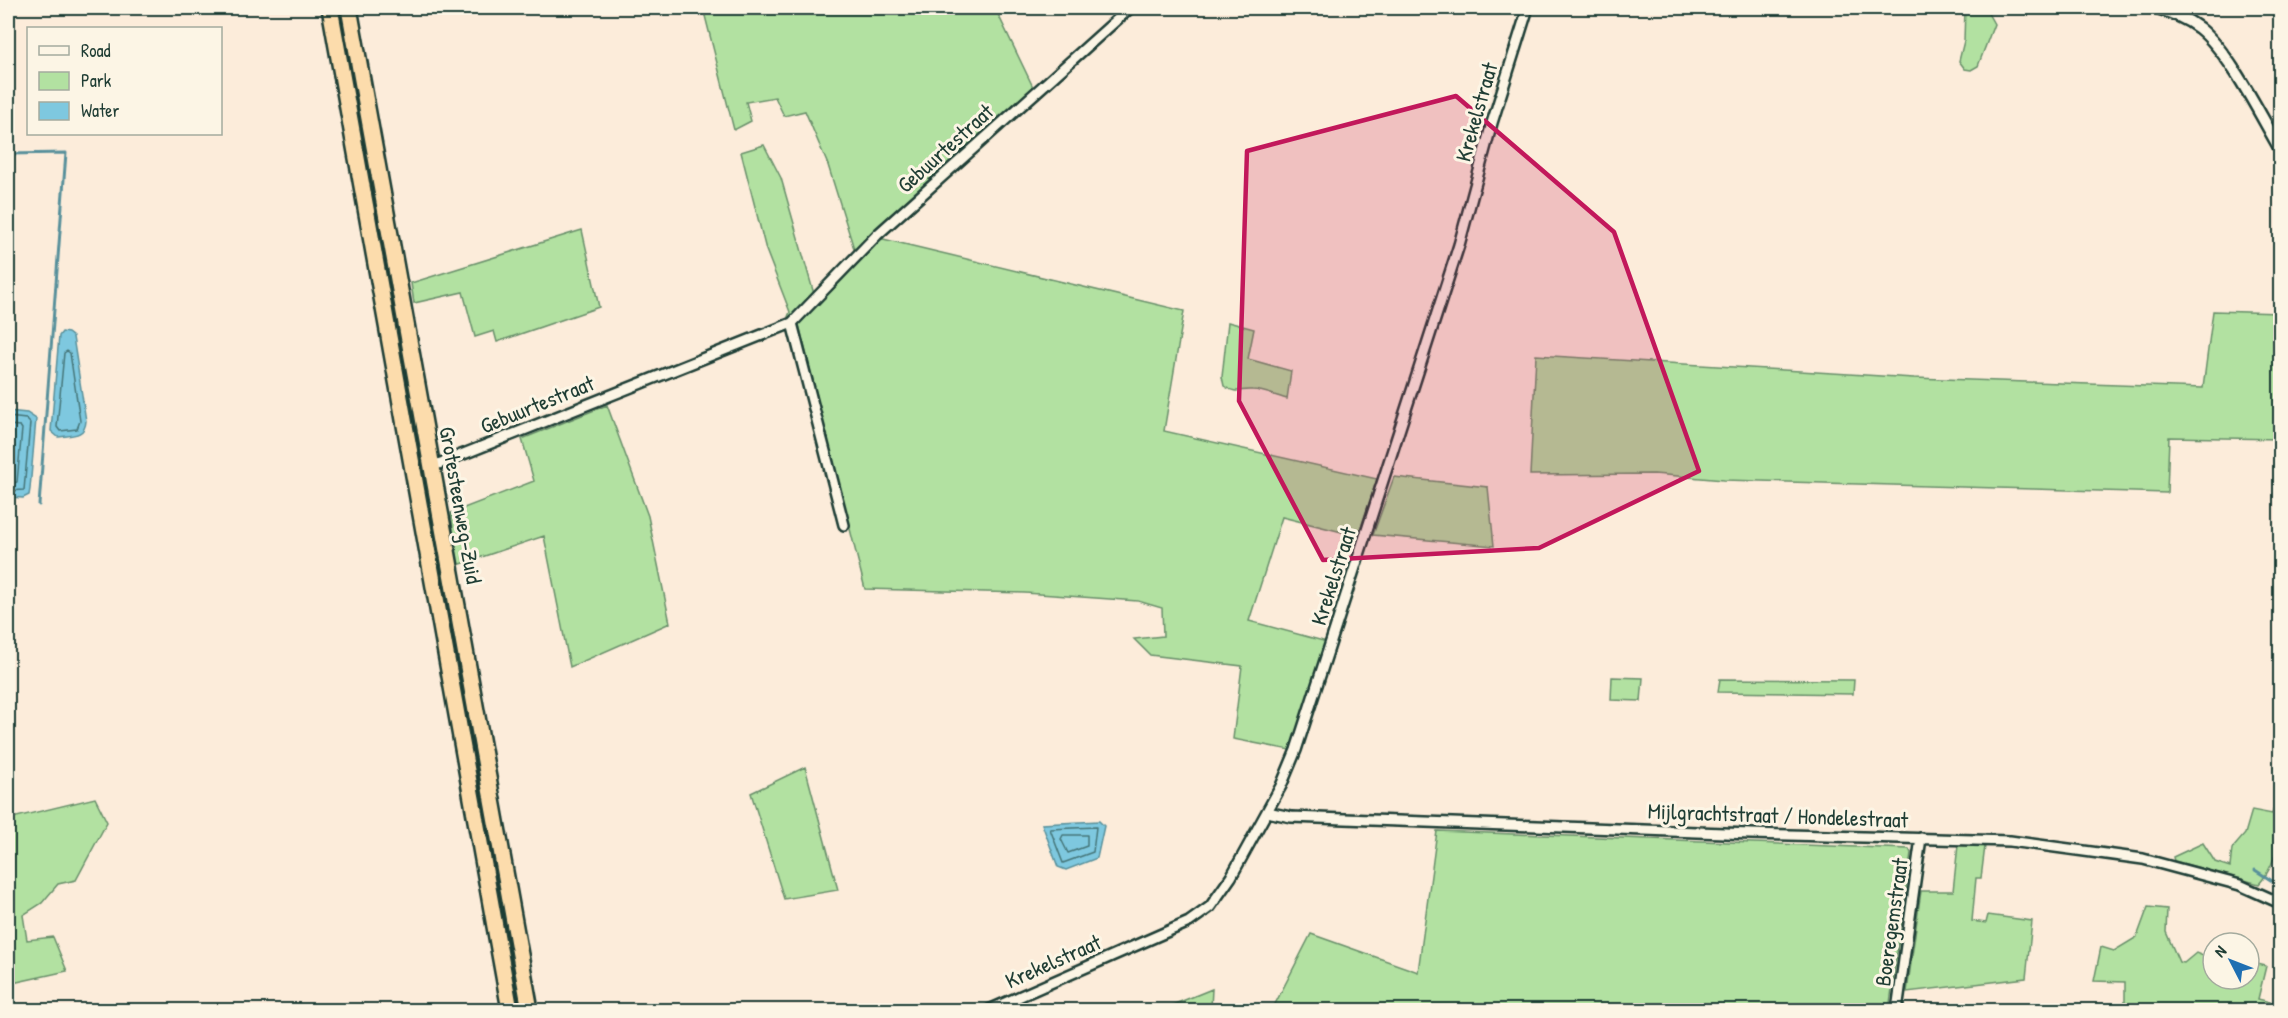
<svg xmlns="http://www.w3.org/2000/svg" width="2288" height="1018" font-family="'Patrick Hand',sans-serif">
<rect width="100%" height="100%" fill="#fcecda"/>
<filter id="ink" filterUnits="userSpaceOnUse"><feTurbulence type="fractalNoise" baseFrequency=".0167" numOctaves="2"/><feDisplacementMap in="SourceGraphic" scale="12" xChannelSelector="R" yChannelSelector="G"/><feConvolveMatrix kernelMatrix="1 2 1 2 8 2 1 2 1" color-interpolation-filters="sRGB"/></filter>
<g filter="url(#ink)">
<path fill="#b2e1a1" stroke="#688f6a" stroke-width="1.5" d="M 703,8 L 995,8 L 1034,89 L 855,252 L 828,165 L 805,111 L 784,116 L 775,97 L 746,102 L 751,121 L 734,130 Z
M 1965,8 L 1985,8 L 1994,24 L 1978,66 L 1971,70 L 1965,69 L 1959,61 L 1964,41 Z
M 764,145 L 781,178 L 814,294 L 790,318 L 788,317 L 790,312 L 766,250 L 741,152 Z
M 582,230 L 599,307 L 497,342 L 494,331 L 475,337 L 463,292 L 414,303 L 411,283 Z
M 879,238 L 1184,311 L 1164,431 L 1377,479 L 1358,536 L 1282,517 L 1249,621 L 1327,642 L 1290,750 L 1233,739 L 1242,666 L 1150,655 L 1134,639 L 1163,636 L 1162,608 L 1138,601 L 1025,593 L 865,589 L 798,321 Z
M 2213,311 L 2280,313 L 2280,439 L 2169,437 L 2167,493 L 1724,480 L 1654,474 L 1530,475 L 1536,355 L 1914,378 L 2203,388 Z
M 1228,322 L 1254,329 L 1248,359 L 1291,371 L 1287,399 C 1276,396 1263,390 1252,390 C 1240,389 1237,395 1224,386 L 1222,377 Z
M 607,405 L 648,516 L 670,623 L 570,667 L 544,536 L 458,565 L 451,513 L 534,481 L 522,439 Z
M 1394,477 L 1488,487 L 1494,546 L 1373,535 Z
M 1612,677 L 1643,678 L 1641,701 L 1611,700 Z
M 1720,679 L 1854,680 L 1853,694 L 1718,692 Z
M 805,767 L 838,890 L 784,899 L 751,793 Z
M 2280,789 C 2281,822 2282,858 2259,884 L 2174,861 L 2173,857 L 2203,843 L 2215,862 L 2230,867 L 2232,849 L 2245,834 L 2252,810 L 2272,814 Z
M 95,798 L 107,822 L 76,880 L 58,884 L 42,903 L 23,915 L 27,940 L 53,937 L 67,971 L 8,984 L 8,819 Z
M 1437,831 L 1909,849 L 1911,853 L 1889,1010 L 1272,1010 L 1311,934 L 1418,972 Z
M 1958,845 L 1985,846 L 1981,878 L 1976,878 L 1972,921 L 1986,923 L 1988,915 L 2032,921 L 2026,978 L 1907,992 L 1921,891 L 1953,891 Z
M 2148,907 L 2167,909 L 2166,932 L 2179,962 L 2184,963 L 2196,953 L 2213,960 L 2213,979 L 2249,979 L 2249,962 L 2266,966 L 2258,999 L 2270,1002 L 2269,1010 L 2125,1010 L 2125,982 L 2094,981 L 2101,947 L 2114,951 L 2137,937 Z
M 1212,989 L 1211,1008 L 1215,1010 L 1160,1010 Z"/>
<path fill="#7ec8df" stroke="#58909b" stroke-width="1.5" d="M 62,332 L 68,333 L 73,337 L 86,421 C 85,437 72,435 58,437 L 51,431 L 59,336 Z
M 8,411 L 27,413 L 36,419 L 30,489 L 29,495 L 23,498 L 8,497 Z
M 1099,821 L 1104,826 L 1097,858 L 1066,870 L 1058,867 L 1042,824 Z"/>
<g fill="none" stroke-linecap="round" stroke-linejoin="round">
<path stroke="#457578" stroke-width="1.5" d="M 67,351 L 70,353 L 80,421 L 77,429 L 60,431 L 57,427 L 64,353 Z
M 8,417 L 26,419 L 30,423 L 24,490 L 8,491
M 8,425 L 20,426 L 22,429 L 17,482 L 8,484
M 1096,827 L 1093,852 L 1063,863 L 1050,829 Z
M 1063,835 L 1087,835 L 1087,846 L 1068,853 L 1061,839 Z"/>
<path stroke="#58909b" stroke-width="3" d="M 8,154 L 66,153 L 39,505
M 2255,870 L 2280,886"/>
<defs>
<path id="minor" d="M 792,323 L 844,525
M 431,467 L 792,323 L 877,235 L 1130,8
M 1267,812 L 1291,817 L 1751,834 L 2010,841 L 2143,859 L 2240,885 L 2280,903
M 989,1010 L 1189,922 L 1210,907 L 1231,877 L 1281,786 L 1296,750 L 1459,245 L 1492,123 L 1528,8
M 1897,1010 L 1921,838"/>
<path id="tertiary" d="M 2157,8 C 2172,13 2186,18 2199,28 C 2230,53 2259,113 2280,149"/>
<path id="trunk" d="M 330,8 L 510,1010
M 349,8 L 530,1010"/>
</defs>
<use href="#minor" stroke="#1f3d34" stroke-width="14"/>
<use href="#tertiary" stroke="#1f3d34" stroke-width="15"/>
<use href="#trunk" stroke="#1f3d34" stroke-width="20"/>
<use href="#minor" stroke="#fcf5e5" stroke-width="9"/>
<use href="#tertiary" stroke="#fcf5e5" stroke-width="10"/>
<use href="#trunk" stroke="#fcdcac" stroke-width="15"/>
</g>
</g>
<path fill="#c2185b" fill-opacity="0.2" stroke="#c2185b" stroke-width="4.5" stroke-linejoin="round" d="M 1456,96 L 1614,232 L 1699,471 L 1539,548 L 1323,560 L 1239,401 L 1247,151 Z"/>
<g text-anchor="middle" stroke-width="6" stroke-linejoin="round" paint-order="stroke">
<g font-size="22" fill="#1f3d34" stroke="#fcf5e5">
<text transform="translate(1476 112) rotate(-74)" y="8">Krekelstraat</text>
<text transform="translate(945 148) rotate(-42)" y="8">Gebuurtestraat</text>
<text transform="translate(537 404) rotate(-22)" y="8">Gebuurtestraat</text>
<text transform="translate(461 505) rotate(80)" y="8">Grotesteenweg-Zuid</text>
<text transform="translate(1333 576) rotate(-72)" y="8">Krekelstraat</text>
<text transform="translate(1778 815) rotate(2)" y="8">Mijlgrachtstraat / Hondelestraat</text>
<text transform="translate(1891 922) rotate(-82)" y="8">Boeregemstraat</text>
<text transform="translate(1053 961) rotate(-24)" y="8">Krekelstraat</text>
</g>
</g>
<rect width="2288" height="1018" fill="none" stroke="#fcf5e5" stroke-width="30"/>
<rect x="15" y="15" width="2258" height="988" fill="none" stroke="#1f3d34" stroke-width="2" filter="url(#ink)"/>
<rect x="27" y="27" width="195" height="108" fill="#fcf5e5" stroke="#a4ab9e" stroke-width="1.5"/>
<rect x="39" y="46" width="30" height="9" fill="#fcf5e5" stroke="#a4ab9e" stroke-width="1.5"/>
<text x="81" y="57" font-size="18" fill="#1f3d34">Road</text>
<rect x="39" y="72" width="30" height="18" fill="#b2e1a1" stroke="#a4ab9e" stroke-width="1.5"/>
<text x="81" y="87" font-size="18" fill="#1f3d34">Park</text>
<rect x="39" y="102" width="30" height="18" fill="#7ec8df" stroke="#a4ab9e" stroke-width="1.5"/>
<text x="81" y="117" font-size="18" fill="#1f3d34">Water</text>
<g transform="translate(2231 961) rotate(312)"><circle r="28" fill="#fcf5e5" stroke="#a4ab9e" stroke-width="1.5"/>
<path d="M0-4.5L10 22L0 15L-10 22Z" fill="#1f6fb2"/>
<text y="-9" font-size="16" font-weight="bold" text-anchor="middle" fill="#1f3d34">N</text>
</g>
</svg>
